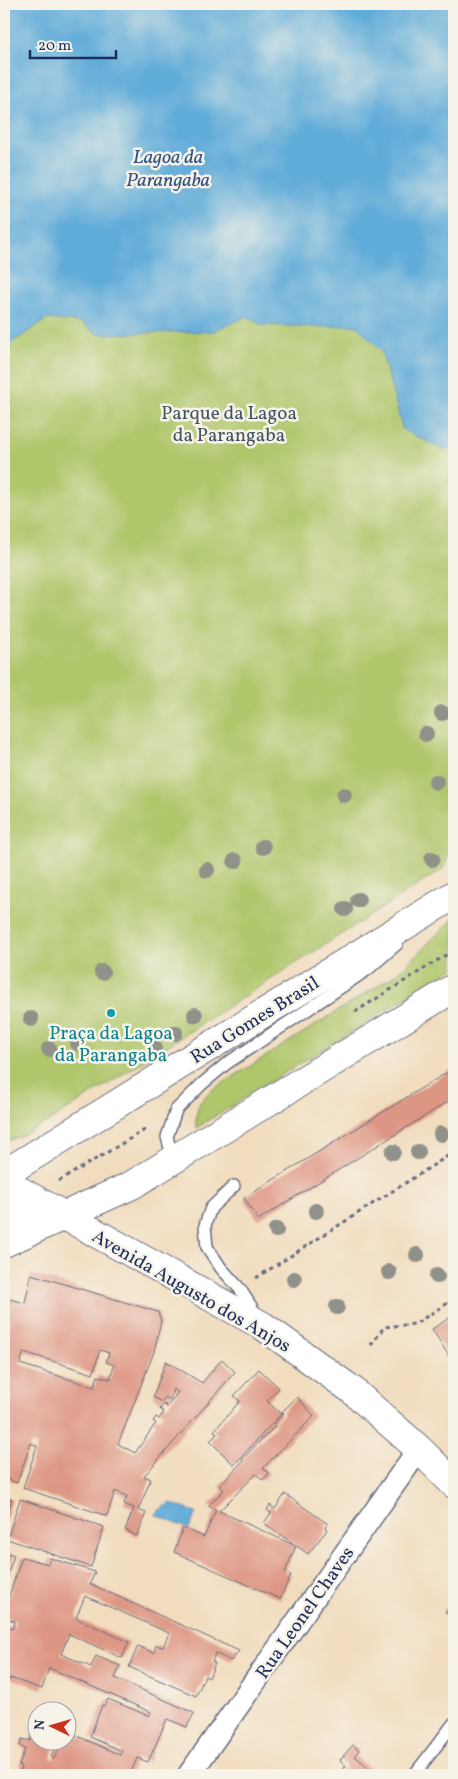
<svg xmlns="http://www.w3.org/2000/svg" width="458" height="1779" font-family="Vollkorn,serif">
<rect width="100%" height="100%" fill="#f7f3e8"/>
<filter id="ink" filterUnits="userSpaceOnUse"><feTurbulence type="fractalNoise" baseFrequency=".02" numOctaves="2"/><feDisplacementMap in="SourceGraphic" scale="10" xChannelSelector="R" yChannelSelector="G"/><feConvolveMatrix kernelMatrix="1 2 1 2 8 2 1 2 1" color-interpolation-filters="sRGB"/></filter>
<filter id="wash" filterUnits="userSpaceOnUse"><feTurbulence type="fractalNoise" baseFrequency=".0096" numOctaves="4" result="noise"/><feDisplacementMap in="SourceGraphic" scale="20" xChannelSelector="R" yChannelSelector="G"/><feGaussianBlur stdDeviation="1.12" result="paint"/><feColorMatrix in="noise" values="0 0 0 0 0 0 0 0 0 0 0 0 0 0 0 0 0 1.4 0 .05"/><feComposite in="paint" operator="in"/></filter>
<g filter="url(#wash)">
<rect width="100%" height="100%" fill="#f1dcbd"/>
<path fill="#afc66b" stroke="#657a64" d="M 4,4 L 454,4 L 454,842 L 443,869 L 50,1121 L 21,1136 L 4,1142 Z
M 454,918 L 454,968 L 196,1128 C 196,1108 197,1103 212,1090 L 398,973 Z"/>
<path fill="#60acd9" stroke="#3e6e9c" d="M 4,4 L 454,4 L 454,447 L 445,450 L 403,430 L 381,350 L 356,325 L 317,327 L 261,325 L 248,316 L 213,331 L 98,334 L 80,322 L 47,319 L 11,343 L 9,358 L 4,357 Z
M 171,1503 L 196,1513 L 189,1529 L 156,1515 L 158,1511 Z"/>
<g id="blocks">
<path fill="#de9684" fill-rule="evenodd" d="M 454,1068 L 454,1098 L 258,1220 L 244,1198 Z
M 31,1274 L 158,1312 L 161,1321 L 154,1352 L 118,1444 L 135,1453 L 156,1423 L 153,1421 L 156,1417 L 159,1419 L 164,1412 L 160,1409 L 164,1404 L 167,1407 L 178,1392 L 173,1389 L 170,1400 L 165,1397 L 162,1402 L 153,1397 L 166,1361 L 202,1383 L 222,1359 L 235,1372 L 144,1476 L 151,1479 L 138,1510 L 146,1513 L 137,1536 L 125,1530 L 134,1508 L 124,1504 L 127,1496 L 115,1491 L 107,1516 L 23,1488 L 37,1446 L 31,1443 L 17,1483 L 4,1478 L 4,1361 L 8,1347 L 4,1345 L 10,1323 L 4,1321 L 10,1299 L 25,1303 ZM 100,1350 L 109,1353 L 106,1362 L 114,1365 L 110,1379 L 98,1376 L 94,1387 L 20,1364 L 24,1352 L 93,1374 Z
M 454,1315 L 454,1364 L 432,1329 Z
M 259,1369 L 279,1388 L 267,1401 L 281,1414 L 234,1465 L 210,1441 L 217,1434 L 214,1431 L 240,1401 L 234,1396 Z
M 297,1397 L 314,1416 L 263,1468 L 269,1473 L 263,1480 L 256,1474 L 219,1511 L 296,1546 L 285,1572 L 291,1575 L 280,1599 L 174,1552 L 183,1528 L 204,1537 L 216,1510 L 208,1506 L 224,1490 L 219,1486 L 243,1461 L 242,1459 L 276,1425 L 274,1424 L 284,1413 L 282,1412 Z
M 285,1494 L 328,1524 L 325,1527 L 327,1530 L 308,1554 L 264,1523 L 271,1513 L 267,1510 L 270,1505 L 275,1509 Z
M 4,1497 L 12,1499 L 4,1526 Z
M 20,1499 L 104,1527 L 91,1567 L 7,1539 Z
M 4,1552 L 14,1555 L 4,1586 Z
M 22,1557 L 48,1564 L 50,1558 L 95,1572 L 90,1584 L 239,1651 L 231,1661 L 215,1653 L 212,1662 L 215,1663 L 209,1678 L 205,1676 L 196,1696 L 129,1667 L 138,1646 L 154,1653 L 156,1645 L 163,1647 L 169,1633 L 85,1596 L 76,1618 L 129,1642 L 122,1658 L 69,1634 L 61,1654 L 91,1667 L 96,1656 L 120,1666 L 115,1678 L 194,1713 L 187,1727 L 167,1719 L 148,1762 L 137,1758 L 130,1775 L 19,1775 L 21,1767 L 19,1765 L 25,1749 L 20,1746 L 22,1739 L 30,1741 L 37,1720 L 38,1742 L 56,1742 L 51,1758 L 54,1759 L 61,1742 L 68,1742 L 68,1732 L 120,1755 L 122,1751 L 90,1737 L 102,1705 L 104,1706 L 108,1699 L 149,1716 L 151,1712 L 49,1668 L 42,1689 L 10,1678 L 10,1680 L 7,1679 L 8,1678 L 4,1676 L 4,1663 L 7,1654 L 4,1653 L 4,1646 L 7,1640 L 4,1639 L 4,1625 L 13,1628 L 15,1621 L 4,1618 L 4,1605 L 6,1605 Z
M 450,1606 L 454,1610 L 454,1620 L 445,1612 Z
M 353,1745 L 359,1750 L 355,1756 L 370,1769 L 365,1775 L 338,1775 L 346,1766 L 340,1760 Z"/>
</g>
</g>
<g filter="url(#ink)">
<use href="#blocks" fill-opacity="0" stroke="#666c7f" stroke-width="1"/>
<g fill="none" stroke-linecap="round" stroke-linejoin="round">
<defs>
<path id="lane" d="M 173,1159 L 167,1137 L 176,1110 L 202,1084 L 226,1064 L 367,970 L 397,944
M 234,1186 L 211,1208 L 205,1225 L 207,1247 L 221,1268 L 240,1289 L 256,1314
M 414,1775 L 454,1723"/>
<path id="street" d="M 189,1775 L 419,1449"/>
<path id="primary" d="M 4,1174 L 454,895
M 4,1182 L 263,1326 L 352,1390 L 419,1449 L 454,1484
M 4,1214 L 58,1216
M 4,1243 L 132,1185 L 454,988"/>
</defs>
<use href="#lane" stroke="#666c7f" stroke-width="14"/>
<use href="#street" stroke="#666c7f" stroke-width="25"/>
<use href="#primary" stroke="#666c7f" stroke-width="30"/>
<path stroke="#666c7f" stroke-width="3" stroke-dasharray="4 4" stroke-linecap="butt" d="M 355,1012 L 454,950
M 59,1181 L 148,1128
M 256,1278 L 454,1152
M 371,1345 L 384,1327 L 415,1324 L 454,1299"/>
<use href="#lane" stroke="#fff" stroke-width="11"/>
<use href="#street" stroke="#fff" stroke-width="22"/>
<use href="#primary" stroke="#fff" stroke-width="28"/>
</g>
<g fill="#90928a">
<circle cx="442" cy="713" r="8"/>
<circle cx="426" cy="734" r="8"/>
<circle cx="436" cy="782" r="8"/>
<circle cx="344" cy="795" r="8"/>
<circle cx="263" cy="847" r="8"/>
<circle cx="432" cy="859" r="8"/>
<circle cx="235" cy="861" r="8"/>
<circle cx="207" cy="870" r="8"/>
<circle cx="358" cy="900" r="8"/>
<circle cx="345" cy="909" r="8"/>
<circle cx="102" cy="972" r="8"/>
<circle cx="195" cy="1015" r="8"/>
<circle cx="31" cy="1019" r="8"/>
<circle cx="175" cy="1033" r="8"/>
<circle cx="78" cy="1043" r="8"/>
<circle cx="154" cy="1047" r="8"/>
<circle cx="49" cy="1049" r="8"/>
<circle cx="441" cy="1134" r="8"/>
<circle cx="393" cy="1152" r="8"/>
<circle cx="418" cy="1152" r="8"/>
<circle cx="316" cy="1211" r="8"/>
<circle cx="276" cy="1230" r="8"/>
<circle cx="417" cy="1255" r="8"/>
<circle cx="389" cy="1272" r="8"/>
<circle cx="437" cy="1276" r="8"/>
<circle cx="294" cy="1279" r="8"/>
<circle cx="337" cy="1307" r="8"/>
</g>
</g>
<circle fill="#0f9aa8" stroke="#f7f3e8" stroke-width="2" cx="111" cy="1013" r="5"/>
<g text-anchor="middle" stroke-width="5" stroke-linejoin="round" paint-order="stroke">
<g font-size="19" fill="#405561" stroke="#f7f3e8">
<text x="229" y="419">Parque da Lagoa<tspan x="229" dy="22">da Parangaba</tspan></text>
</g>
<g font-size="19" fill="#1b2f5e" stroke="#f7f3e8">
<text transform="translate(254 1019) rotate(-32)" y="7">Rua Gomes Brasil</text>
<text transform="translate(192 1290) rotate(30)" y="7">Avenida Augusto dos Anjos</text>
<text transform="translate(304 1612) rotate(-55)" y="7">Rua Leonel Chaves</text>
</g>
<g font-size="19" fill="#0d838f" stroke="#f7f3e8">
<text x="111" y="1039">Praça da Lagoa<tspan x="111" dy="22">da Parangaba</tspan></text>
</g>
<g font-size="20" font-style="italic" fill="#305483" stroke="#f7f3e8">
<text x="168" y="163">Lagoa da<tspan x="168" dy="23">Parangaba</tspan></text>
</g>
</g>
<rect width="458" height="1779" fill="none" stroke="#f7f3e8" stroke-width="20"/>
<g transform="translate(52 1726) rotate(275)"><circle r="24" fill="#f7f3e8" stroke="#9fa5b1"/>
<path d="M0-4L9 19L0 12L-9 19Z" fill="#c8321e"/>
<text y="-8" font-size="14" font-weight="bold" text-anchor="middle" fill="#1b2f5e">N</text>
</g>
<path d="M30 50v8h86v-8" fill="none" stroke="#1b2f5e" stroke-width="2.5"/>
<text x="38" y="50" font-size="15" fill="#1b2f5e" stroke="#f7f3e8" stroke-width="4" paint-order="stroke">20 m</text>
</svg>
